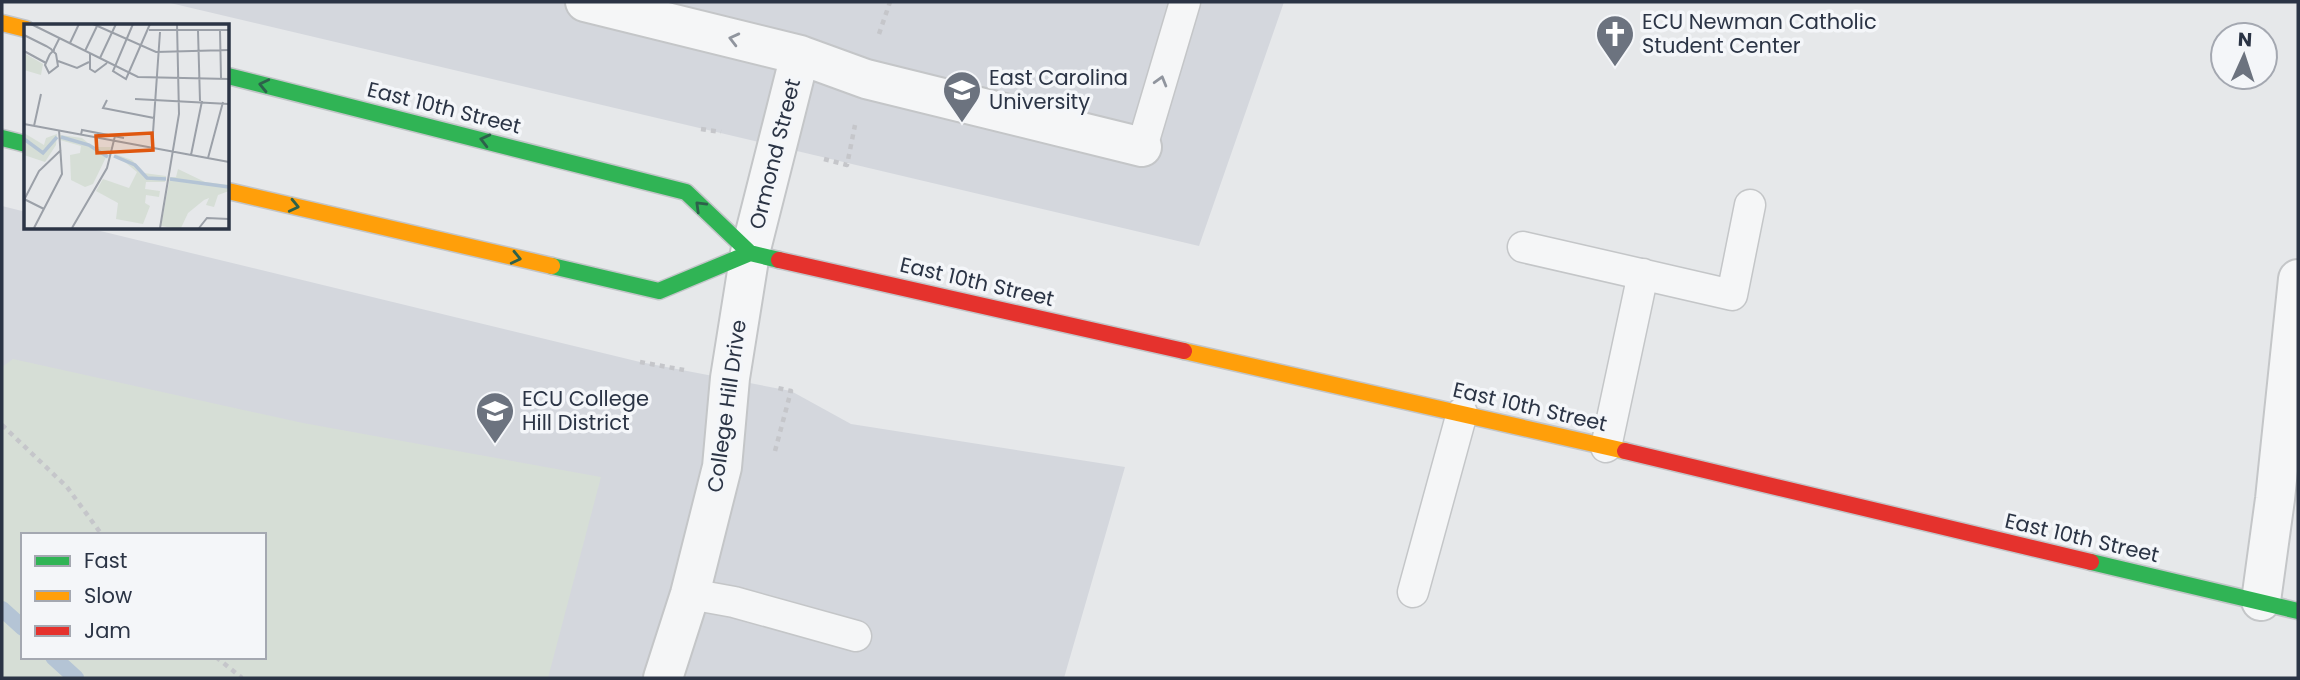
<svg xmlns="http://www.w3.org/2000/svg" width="2300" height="680" font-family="Poppins,sans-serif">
<rect width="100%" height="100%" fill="#e6e8ea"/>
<path fill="#d4d7dd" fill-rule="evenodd" d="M 166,2 L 1284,2 L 1199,246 Z
M 2,206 L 26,212 L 26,228 L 88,228 L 640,362 L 791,391 L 851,424 L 1125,467 L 1064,678 L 2,678 ZM 23,535 L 264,535 L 264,657 L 23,657 Z"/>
<path fill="#d6ded6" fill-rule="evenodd" d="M 13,359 L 303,423 L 601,477 L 548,678 L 2,678 L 2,367 ZM 23,535 L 264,535 L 264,657 L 23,657 Z"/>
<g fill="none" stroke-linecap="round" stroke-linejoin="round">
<path stroke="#b4c4d5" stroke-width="16" d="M 2,609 L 23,628
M 53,657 L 76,678"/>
<defs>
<path id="lane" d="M 1142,147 L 1185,2
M 1523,247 L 1732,295 L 1750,205
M 1606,447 L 1643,274
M 1413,592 L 1462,413
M 690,594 L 734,602 L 856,636"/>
<path id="street" d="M 585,2 L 800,55 L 866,79 L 1142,147
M 2261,601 L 2275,499 L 2298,279
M 663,678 L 690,594 L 722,467 L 730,378 L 750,253 L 800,55"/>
<path id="fast" d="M 228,76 L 686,192 L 750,253 L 779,260
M 2,138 L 26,144
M 552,266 L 659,291 L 750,253
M 2091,562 L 2298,611"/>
<path id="slow" d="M 2,23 L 26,29
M 228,191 L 552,266
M 1184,351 L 1625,451"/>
<path id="jam" d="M 779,260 L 1184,351
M 1625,451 L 2091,562"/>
</defs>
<use href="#lane" stroke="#c4c6c8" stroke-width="33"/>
<use href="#street" stroke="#c4c6c8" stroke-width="42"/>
<use href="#fast" stroke="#c2c5c8" stroke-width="19"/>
<use href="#slow" stroke="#c2c5c8" stroke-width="19"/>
<use href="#jam" stroke="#c2c5c8" stroke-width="19"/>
<path stroke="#c5c6ca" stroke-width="4.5" stroke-dasharray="5 5" stroke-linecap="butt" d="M 879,34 L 890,2
M 701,129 L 721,132
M 824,159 L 847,165 L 855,125
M 640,362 L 684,370
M 2,425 L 67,487 L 102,535
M 775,451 L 791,391 L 778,388
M 216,657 L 242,678"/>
<use href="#lane" stroke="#f5f6f7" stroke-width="30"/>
<use href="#street" stroke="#f5f6f7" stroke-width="38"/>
<use href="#fast" stroke="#30b455" stroke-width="16"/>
<use href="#slow" stroke="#ff9f0a" stroke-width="16"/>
<use href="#jam" stroke="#e5322d" stroke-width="16"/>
</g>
<defs><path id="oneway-chevron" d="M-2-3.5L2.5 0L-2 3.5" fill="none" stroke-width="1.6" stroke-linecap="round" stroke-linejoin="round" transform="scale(1.75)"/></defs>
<g stroke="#90959e">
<use href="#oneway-chevron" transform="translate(734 39) rotate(-166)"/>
<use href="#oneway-chevron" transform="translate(1161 81) rotate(-74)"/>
</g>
<g stroke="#2d614b">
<use href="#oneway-chevron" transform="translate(264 85) rotate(-167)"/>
<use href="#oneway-chevron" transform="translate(485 140) rotate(-166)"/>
<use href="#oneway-chevron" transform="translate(294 206) rotate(13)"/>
<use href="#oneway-chevron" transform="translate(700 206) rotate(-136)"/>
<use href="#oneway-chevron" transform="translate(516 258) rotate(13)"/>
</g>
<defs>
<symbol id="church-pin" viewBox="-11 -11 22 30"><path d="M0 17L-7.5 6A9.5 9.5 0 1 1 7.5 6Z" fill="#6c737f" stroke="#f4f6f9"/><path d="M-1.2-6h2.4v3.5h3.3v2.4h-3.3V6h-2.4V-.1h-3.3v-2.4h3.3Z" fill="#fff"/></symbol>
<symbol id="university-pin" viewBox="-11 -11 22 30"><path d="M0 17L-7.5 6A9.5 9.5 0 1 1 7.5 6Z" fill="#6c737f" stroke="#f4f6f9"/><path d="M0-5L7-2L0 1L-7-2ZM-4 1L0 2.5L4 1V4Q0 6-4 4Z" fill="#fff"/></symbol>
</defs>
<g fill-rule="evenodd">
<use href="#church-pin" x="1593" y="12" width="44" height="60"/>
<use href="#university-pin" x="940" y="68" width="44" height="60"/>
<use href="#university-pin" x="473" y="389" width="44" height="60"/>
</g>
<g text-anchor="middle" stroke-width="7" stroke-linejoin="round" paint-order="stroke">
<g font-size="21" fill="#2b3445" stroke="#f4f6f9" text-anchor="start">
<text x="1642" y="29">ECU Newman Catholic<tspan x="1642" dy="24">Student Center</tspan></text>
<text x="989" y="85">East Carolina<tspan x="989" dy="24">University</tspan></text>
<text x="522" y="406">ECU College<tspan x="522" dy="24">Hill District</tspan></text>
</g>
<g font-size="21" fill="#2b3445" stroke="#f4f6f9">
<text transform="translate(444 108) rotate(14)" y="7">East 10th Street</text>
<text transform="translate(775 154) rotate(-76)" y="7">Ormond Street</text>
<text transform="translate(977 282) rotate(13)" y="7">East 10th Street</text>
<text transform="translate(727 406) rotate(-82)" y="7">College Hill Drive</text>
<text transform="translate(1530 407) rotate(13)" y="7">East 10th Street</text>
<text transform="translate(2082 538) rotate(13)" y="7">East 10th Street</text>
</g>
</g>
<g transform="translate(24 24)">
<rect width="205" height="205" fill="#e6e8ea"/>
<path d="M 0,29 L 19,40 L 17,51 L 0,46 ZM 0,109 L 20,121 L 22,114 L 33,110 L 32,121 L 21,138 L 0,131 ZM 36,111 L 58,114 L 69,123 L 87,123 L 69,160 L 61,163 L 47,156 L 46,131 L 56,129 L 57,122 L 36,116 ZM 91,130 L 108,136 L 120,149 L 142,152 L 141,158 L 122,158 L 121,165 L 136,167 L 135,173 L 122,171 L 121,179 L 126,182 L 119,200 L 92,195 L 94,179 L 72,167 L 79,155 L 105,164 L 113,148 ZM 154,145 L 181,158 L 205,161 L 205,167 L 194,171 L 190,183 L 182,181 L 185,174 L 180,176 L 164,189 L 157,204 L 149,204 L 137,202 L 146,153 L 152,153 Z" fill="#d6ded6"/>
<path fill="none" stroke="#b4c4d5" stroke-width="3.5" d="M 37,113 L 65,121 L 84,133M 0,115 L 19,129 L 33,113M 90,132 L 111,141 L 123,154 L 142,155M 146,155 L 205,163"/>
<path fill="none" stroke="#9ba0a8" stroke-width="2" d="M 7,0 L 114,53 L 205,55M 69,0 L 132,28 L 205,26M 109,0 L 89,47 L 102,55 L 126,0M 125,6 L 205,6M 196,6 L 197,54M 174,7 L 176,77M 0,11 L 22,22 L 27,25 L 32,30 L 34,42 L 25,49 L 21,41 L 25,32 L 26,30 L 30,26 L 30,25 L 35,15M 46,19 L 55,0M 0,27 L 22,39M 61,27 L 74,0M 66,30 L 66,45 L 71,48 L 83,39M 76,34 L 92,0M 34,37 L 53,44 L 65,38M 111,75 L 205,80M 83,76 L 79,84 L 130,94M 0,100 L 205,138M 10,102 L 17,70M 57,111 L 58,106 L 100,114M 128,123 L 136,8M 167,131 L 178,77M 184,134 L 199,78M 0,175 L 20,185M 0,176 L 15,147 L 37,126M 10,204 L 38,150 L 35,106M 48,204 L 83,144 L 91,112M 136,204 L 155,90 L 153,0M 175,204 L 183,194 L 205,195"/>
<path fill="#df570f" fill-opacity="0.15" stroke="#df570f" stroke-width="3.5" d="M 128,109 L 129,126 L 73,129 L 72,112 Z"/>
<rect width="205" height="205" fill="none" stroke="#2b3445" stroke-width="3.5"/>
</g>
<rect width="2300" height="680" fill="none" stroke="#2b3445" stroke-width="7"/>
<rect x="21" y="533" width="245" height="126" fill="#f4f6f9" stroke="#a4a8b1" stroke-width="2"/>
<rect x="35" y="556" width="35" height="10" fill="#30b455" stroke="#a4a8b1" stroke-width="2"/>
<text x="84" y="568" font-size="21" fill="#2b3445">Fast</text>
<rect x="35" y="591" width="35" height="10" fill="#ff9f0a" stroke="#a4a8b1" stroke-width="2"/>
<text x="84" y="603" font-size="21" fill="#2b3445">Slow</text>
<rect x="35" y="626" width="35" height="10" fill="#e5322d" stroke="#a4a8b1" stroke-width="2"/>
<text x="84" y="638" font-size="21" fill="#2b3445">Jam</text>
<g transform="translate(2244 56) rotate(3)"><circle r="33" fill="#f4f6f9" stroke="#a4a8b1" stroke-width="2"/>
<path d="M0-5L12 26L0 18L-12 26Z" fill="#6c737f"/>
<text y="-10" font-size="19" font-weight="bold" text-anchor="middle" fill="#2b3445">N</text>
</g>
</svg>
